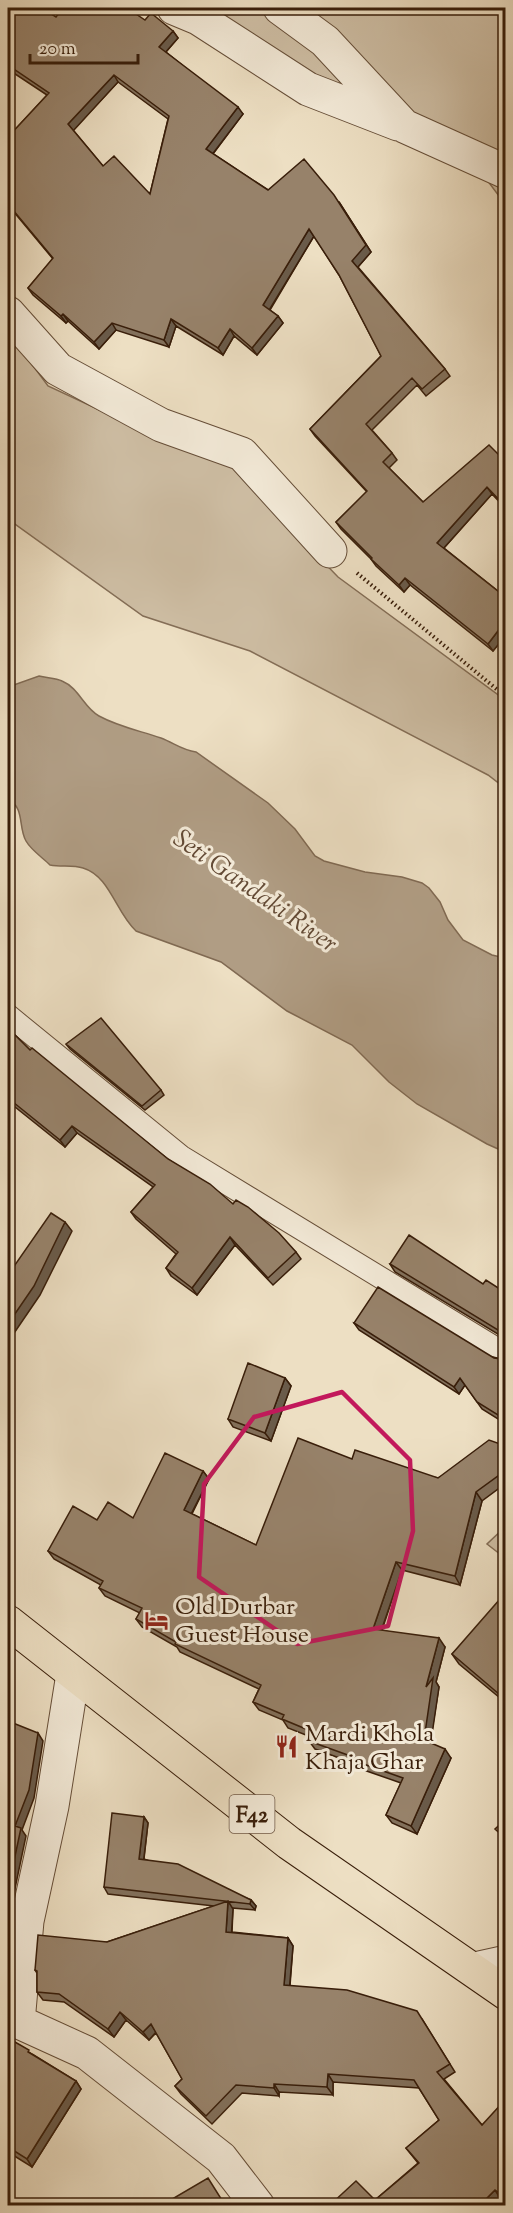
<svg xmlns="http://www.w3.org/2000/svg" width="513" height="2213" font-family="'Sorts Mill Goudy',serif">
<rect width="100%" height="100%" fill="#eddfc3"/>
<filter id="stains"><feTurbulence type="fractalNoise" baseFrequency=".00333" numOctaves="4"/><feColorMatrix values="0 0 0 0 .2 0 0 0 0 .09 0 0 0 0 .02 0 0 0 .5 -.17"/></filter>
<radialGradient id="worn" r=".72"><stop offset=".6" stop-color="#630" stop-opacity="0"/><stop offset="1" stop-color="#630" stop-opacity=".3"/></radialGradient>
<path fill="#cebea4" stroke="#846e57" stroke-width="1.5" d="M 142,8 L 505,8 L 505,204 L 481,172 L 206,33 Z
M 8,332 L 48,386 L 153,435 L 228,463 L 338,577 L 505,700 L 505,788 L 488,775 L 250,651 L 143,616 L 8,519 Z
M 505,1527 L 505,1558 L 487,1544 Z"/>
<path fill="#b09d84" stroke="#806a53" stroke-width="1.5" d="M 39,676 C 47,678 56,678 62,681 C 79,688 84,708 99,716 C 119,727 141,731 161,738 C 174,743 182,750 196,752 L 268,803 L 295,829 L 315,856 L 324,861 L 365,872 L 402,877 L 422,883 L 429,888 L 440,902 L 448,920 L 463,940 L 492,955 L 505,958 L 505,1152 L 487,1144 L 417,1104 L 389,1082 L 352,1045 L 287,1011 L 221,962 L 136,931 C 116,913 110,876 83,868 C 73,865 61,867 50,865 C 43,858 31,850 26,841 C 18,827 25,808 8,799 L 8,687 Z"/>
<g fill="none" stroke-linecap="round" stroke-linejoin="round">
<defs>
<path id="lane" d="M 8,1015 L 181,1156 L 506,1354
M 465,1965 L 506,1956"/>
<path id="street" d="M 174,8 L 198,18 L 308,89 L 398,124
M 280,8 L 325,41 L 404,126 L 506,172
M 8,313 L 58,369 L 161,425 L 242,454 L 330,551
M 8,2017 L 87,2053 L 221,2158 L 258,2206
M 18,2022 L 27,1921 L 52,1806 L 73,1674"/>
<path id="highway" d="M 8,1622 L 289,1843 L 506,1993"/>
</defs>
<use href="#lane" stroke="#664e38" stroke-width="23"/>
<use href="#street" stroke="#664e38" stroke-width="35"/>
<use href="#highway" stroke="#391e0a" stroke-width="35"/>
<path stroke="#391e0a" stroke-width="4" stroke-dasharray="1.5 3" stroke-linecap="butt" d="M 357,573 L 506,697"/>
<use href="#lane" stroke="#f3ead8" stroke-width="21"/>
<use href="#street" stroke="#f3ead8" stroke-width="33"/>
<use href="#highway" stroke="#eddfc3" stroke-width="33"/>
</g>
<path fill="#82705b" stroke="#391e0a" stroke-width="1.5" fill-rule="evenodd" d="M 8,8 L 37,14 L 56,17 L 145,20 L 173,31 L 178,38 L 166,52 L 243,114 L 213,154 L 268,190 L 339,202 L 371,252 L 358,267 L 445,369 L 450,376 L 426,396 L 417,385 L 372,430 L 392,453 L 397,460 L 389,468 L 423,502 L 506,462 L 506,509 L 492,494 L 444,548 L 503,595 L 506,593 L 506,635 L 493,651 L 410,585 L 404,592 L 376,566 L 371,559 L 341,529 L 336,522 L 367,492 L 315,436 L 310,429 L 381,356 L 339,275 L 314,236 L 270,310 L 278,316 L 283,323 L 257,355 L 234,336 L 223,355 L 176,326 L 169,347 L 116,330 L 99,349 L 68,321 L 66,323 L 33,295 L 28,288 L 53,259 L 8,205 L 8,137 L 47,95 L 9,70 L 8,68 ZM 118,82 L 168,119 L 150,194 L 103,166 L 73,130 Z
M 8,1028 L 30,1050 L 168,1159 L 233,1204 L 296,1252 L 301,1259 L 273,1285 L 235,1245 L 197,1295 L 171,1276 L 166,1268 L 176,1254 L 136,1219 L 131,1212 L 153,1187 L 77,1133 L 65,1147 L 10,1103 L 8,1110 Z
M 66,1044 L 161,1090 L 164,1095 L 145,1110 L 70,1049 Z
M 390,1264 L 483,1284 L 506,1293 L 506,1339 L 395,1272 Z
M 354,1323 L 501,1359 L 506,1357 L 506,1424 L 482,1409 L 465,1385 L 459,1394 L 359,1330 Z
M 285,1378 L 291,1386 L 271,1441 L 233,1427 L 228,1419 Z
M 506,1446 L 506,1483 L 482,1501 L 460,1585 L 402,1570 L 382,1630 L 445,1647 L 436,1682 L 439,1687 L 430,1743 L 451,1758 L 417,1834 L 392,1823 L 386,1815 L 401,1783 L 361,1769 L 358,1765 L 315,1749 L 309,1741 L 311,1737 L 288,1728 L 283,1720 L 259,1710 L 253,1702 L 259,1689 L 180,1652 L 177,1647 L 142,1627 L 136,1619 L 140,1613 L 105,1596 L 99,1588 L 101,1585 L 54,1559 L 48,1551 L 97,1520 L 133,1518 L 203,1471 L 209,1479 L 192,1514 L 256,1545 L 352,1459 L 438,1478 Z
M 506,1603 L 506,1703 L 459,1664 L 452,1654 Z
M 144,1817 L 148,1823 L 144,1859 L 251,1900 L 256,1906 L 255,1910 L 232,1908 L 233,1909 L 232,1932 L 288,1938 L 293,1946 L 290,1986 L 422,2019 L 455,2072 L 444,2079 L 482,2125 L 506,2105 L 506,2202 L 500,2198 L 375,2200 L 418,2163 L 406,2148 L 439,2120 L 419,2088 L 333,2082 L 333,2095 L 279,2092 L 279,2096 L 242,2093 L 212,2124 L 181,2094 L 175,2086 L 182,2079 L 156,2033 L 149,2040 L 126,2020 L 114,2037 L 64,2002 L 43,2000 L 37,1992 L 37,1973 L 35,1970 L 107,1942 L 214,1906 L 108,1894 L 104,1887 Z
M 8,2038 L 32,2054 L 76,2081 L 81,2089 L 32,2167 L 8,2152 Z"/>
<path fill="#6a5b4a" stroke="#391e0a" stroke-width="1.5" d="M 173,31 L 178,38 L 164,54 L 159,47 Z
M 114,75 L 118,82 L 73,131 L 68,124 Z
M 238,107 L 243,114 L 211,156 L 206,149 Z
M 339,202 L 371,252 L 357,268 L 352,261 Z
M 309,229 L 314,236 L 268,312 L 263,305 Z
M 63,314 L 68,321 L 66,323 L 61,316 Z
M 278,316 L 283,323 L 257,355 L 252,348 Z
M 171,319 L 176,326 L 169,347 L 164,340 Z
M 112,323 L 116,330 L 99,349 L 94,342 Z
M 230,329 L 234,336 L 223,355 L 218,348 Z
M 487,487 L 492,494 L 442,550 L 437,543 Z
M 405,578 L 410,585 L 404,592 L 399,585 Z
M 504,623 L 506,625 L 506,635 L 493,651 L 488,644 Z
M 8,1100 L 10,1103 L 8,1110 Z
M 72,1126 L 77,1133 L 65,1147 L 60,1140 Z
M 65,1222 L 72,1231 L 40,1295 L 8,1342 L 8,1324 Z
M 230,1237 L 235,1245 L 197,1295 L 192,1288 Z
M 285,1378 L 291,1386 L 271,1441 L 265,1433 Z
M 460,1378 L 465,1385 L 459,1394 L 454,1387 Z
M 203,1471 L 209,1479 L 189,1518 L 184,1510 Z
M 476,1492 L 482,1501 L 460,1585 L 455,1576 Z
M 396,1562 L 402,1570 L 379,1637 L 373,1629 Z
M 439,1638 L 445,1647 L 436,1682 L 439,1687 L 430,1748 L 424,1740 L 426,1687 Z
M 38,1733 L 43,1741 L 34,1798 L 22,1830 L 26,1836 L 9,1917 L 8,1930 L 8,1889 L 15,1826 Z
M 445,1749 L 451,1758 L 417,1834 L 411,1826 Z
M 144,1817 L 148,1823 L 143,1865 L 139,1859 Z
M 251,1900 L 256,1906 L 255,1910 L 250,1904 Z
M 228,1901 L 233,1909 L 231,1940 L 226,1932 Z
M 288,1938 L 293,1946 L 289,1993 L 284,1985 Z
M 120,2012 L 126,2020 L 114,2037 L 108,2029 Z
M 151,2024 L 156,2032 L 149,2040 L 143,2032 Z
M 328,2074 L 333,2082 L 333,2095 L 327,2087 Z
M 76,2081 L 81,2089 L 32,2167 L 27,2159 Z
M 274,2084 L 279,2092 L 279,2096 L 274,2088 Z
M 495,2190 L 500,2198 L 493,2205 L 480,2205 Z"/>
<path fill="#97826a" stroke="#391e0a" stroke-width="1.5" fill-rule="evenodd" d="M 8,8 L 26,8 L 37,14 L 42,8 L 56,17 L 63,8 L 127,8 L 145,20 L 151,13 L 173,31 L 159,47 L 238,107 L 206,149 L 268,190 L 304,159 L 334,195 L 366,245 L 352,261 L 445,369 L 422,389 L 412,378 L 366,424 L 392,453 L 383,462 L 423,502 L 489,445 L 506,462 L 506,507 L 487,487 L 437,543 L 503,595 L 506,593 L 506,625 L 504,623 L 488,644 L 405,578 L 399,585 L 371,559 L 372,558 L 336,522 L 367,491 L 310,429 L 381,356 L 339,275 L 309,229 L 263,305 L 278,316 L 252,348 L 230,329 L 218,348 L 171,319 L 164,340 L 112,323 L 94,342 L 63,314 L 61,316 L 28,288 L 53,258 L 8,204 L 8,137 L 49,93 L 8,65 ZM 114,75 L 169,116 L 150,194 L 114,156 L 103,166 L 68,124 Z
M 101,1018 L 161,1090 L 142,1106 L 66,1044 Z
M 8,1028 L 30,1050 L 32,1048 L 168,1159 L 210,1184 L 233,1204 L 236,1200 L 248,1207 L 279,1233 L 296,1252 L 268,1278 L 230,1237 L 192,1288 L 166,1268 L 178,1252 L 131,1212 L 155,1185 L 72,1126 L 60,1140 L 8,1098 Z
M 51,1213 L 65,1222 L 34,1286 L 8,1324 L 8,1275 Z
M 409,1235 L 483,1284 L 486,1280 L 506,1293 L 506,1335 L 390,1264 Z
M 378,1287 L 494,1358 L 501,1359 L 506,1357 L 506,1420 L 477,1402 L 460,1378 L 454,1387 L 354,1323 Z
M 248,1363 L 285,1378 L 265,1433 L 228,1419 Z
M 298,1438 L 352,1459 L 355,1450 L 438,1478 L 489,1440 L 506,1446 L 506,1470 L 476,1492 L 455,1576 L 396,1562 L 373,1629 L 439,1638 L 426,1687 L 433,1678 L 424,1740 L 445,1749 L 411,1826 L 386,1815 L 403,1778 L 355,1761 L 356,1758 L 309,1741 L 313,1732 L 282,1719 L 284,1715 L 253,1702 L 261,1685 L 175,1644 L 176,1642 L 136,1619 L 142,1608 L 99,1588 L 103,1581 L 48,1551 L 73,1506 L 97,1520 L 108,1502 L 133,1518 L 165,1453 L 203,1471 L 184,1510 L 256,1545 Z
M 500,1599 L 506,1603 L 506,1700 L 452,1654 Z
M 8,1721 L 38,1733 L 29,1790 L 15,1826 L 21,1828 L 8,1889 Z
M 112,1813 L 144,1817 L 139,1859 L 178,1864 L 251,1900 L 250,1904 L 104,1887 Z
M 506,1819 L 506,1839 L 495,1829 Z
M 228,1901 L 226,1932 L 288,1938 L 284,1985 L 347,1990 L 417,2011 L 450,2064 L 437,2072 L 482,2125 L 503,2102 L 506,2105 L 506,2198 L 495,2190 L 480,2205 L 330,2205 L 356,2181 L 375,2200 L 419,2163 L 406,2148 L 439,2120 L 414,2080 L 328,2074 L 327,2087 L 274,2084 L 274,2088 L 236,2085 L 206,2116 L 175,2086 L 182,2079 L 151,2024 L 143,2032 L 120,2012 L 108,2029 L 59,1994 L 37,1992 L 37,1971 L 35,1970 L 38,1935 L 107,1942 Z
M 8,2038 L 29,2050 L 28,2052 L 76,2081 L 27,2159 L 8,2147 Z
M 208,2178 L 225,2205 L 162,2205 Z"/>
<path fill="none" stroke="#c2185b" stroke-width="4.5" stroke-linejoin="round" d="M 342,1392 L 410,1460 L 413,1531 L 388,1626 L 297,1644 L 199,1577 L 204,1484 L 254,1417 Z"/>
<defs>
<symbol id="hotel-bare" viewBox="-9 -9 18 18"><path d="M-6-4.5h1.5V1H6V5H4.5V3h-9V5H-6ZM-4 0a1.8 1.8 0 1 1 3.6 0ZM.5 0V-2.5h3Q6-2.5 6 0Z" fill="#8f2418" stroke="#f3ead8" stroke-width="2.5" paint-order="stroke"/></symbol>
<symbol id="restaurant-bare" viewBox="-9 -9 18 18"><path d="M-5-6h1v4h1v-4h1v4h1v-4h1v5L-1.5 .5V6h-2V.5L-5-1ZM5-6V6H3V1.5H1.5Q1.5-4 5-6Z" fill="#8f2418" stroke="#f3ead8" stroke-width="2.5" paint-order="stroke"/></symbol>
</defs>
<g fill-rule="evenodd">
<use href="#hotel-bare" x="140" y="1604" width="33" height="33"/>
<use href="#restaurant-bare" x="270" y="1730" width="33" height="33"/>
</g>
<g text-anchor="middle" stroke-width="6" stroke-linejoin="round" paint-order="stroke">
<rect fill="#f3ead8" stroke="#715b48" stroke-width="1.5" x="229.5" y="1795" width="45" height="38" rx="4.5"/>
<g font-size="22" font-weight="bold" fill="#391e0a">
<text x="252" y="1822">F42</text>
</g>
<g font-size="24" fill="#391e0a" stroke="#f3ead8" text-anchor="start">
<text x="175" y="1614">Old Durbar<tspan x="175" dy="28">Guest House</tspan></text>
<text x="305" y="1741">Mardi Khola<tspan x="305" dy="28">Khaja Ghar</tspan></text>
</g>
<g font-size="26" font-style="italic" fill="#634a35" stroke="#f3ead8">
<text transform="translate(256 890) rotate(35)" y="9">Seti Gandaki River</text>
</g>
</g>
<rect width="513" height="2213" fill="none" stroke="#eddfc3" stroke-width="30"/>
<rect x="9" y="9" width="495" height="2195" fill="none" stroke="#391e0a" stroke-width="3"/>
<rect x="15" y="15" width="483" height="2183" fill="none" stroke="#391e0a" stroke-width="1.5"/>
<path d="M30 54v9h108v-9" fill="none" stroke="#391e0a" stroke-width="3"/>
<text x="39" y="54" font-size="18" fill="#391e0a" stroke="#f3ead8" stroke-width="4.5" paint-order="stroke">20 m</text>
<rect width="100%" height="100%" filter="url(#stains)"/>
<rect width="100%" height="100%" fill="url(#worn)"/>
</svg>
